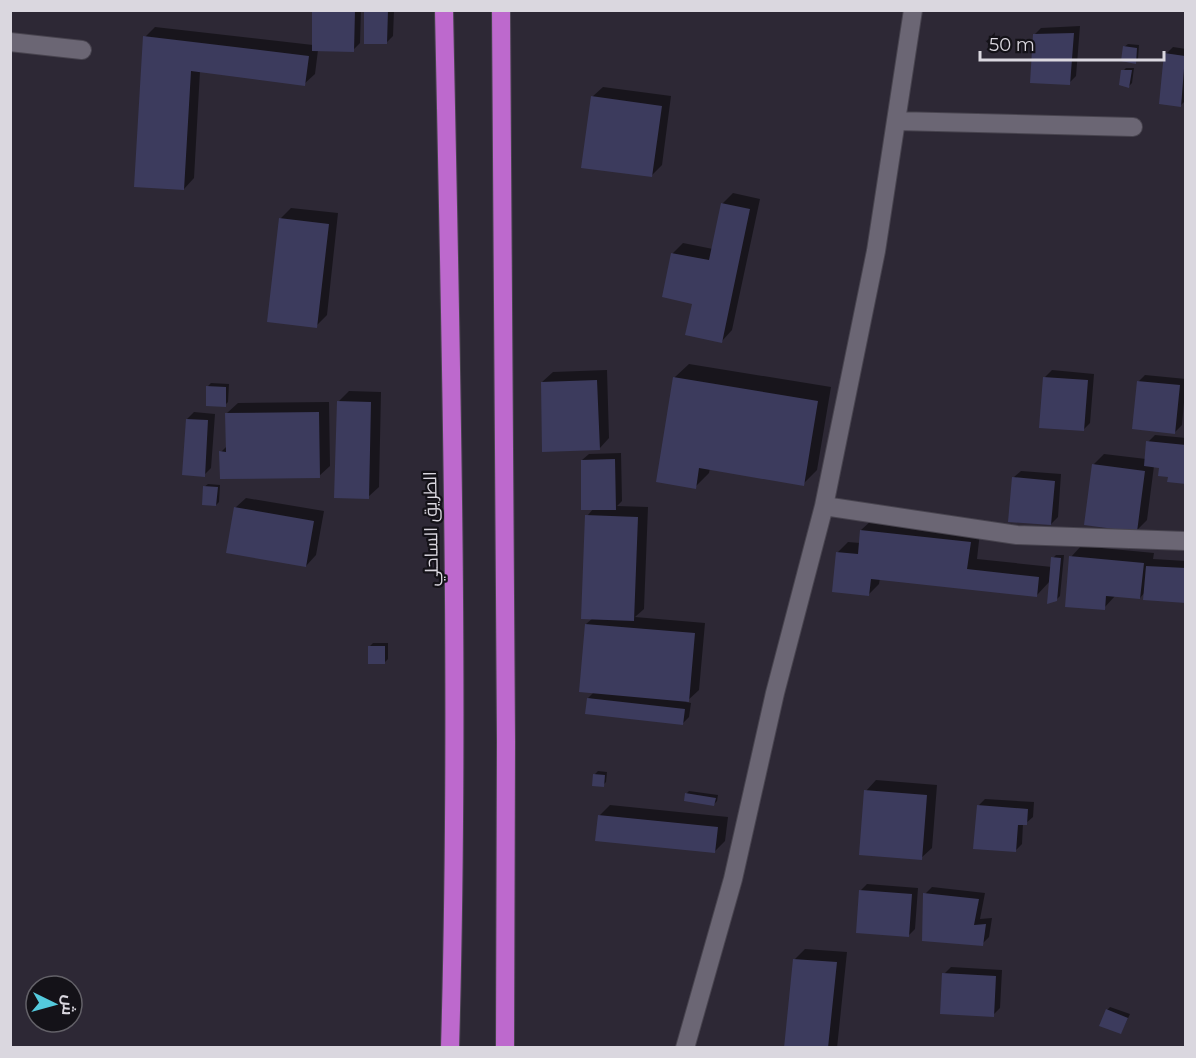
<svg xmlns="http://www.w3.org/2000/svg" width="1196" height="1058" font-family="Montserrat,Cairo,sans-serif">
<rect width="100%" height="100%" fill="#2d2835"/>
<path fill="#0007" d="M 314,10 L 361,10 L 360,43 L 353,50 L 318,50 L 315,74 L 304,84 L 200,71 L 194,178 L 184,189 L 145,37 L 155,27 L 313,45 Z
M 366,10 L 394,10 L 393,36 L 386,43 Z
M 1080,26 L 1076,76 L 1069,83 L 1034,35 L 1041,28 Z
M 1128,44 L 1139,45 L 1138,59 L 1135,62 L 1124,47 Z
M 1173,47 L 1186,49 L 1186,100 L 1181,105 L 1166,54 Z
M 1126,68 L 1134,68 L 1132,83 L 1129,86 L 1123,71 Z
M 603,87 L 671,96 L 662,165 L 652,175 L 592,97 Z
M 733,193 L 760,199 L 732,330 L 722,341 L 693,302 L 664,296 L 673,253 L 683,243 L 713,249 L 722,204 Z
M 291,208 L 338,213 L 327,315 L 316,326 L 280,219 Z
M 689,364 L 831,387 L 817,470 L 803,484 L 710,468 L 709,473 L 695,487 L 675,377 Z
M 607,370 L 609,438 L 599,449 L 542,382 L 553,372 Z
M 1052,370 L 1094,374 L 1090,423 L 1083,430 L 1045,377 Z
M 1145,375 L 1186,379 L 1182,425 L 1175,432 L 1138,382 Z
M 211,383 L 229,384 L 228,402 L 225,405 L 208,386 Z
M 349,391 L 381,392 L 379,487 L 368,497 L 338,402 Z
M 329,402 L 330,466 L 319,476 L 221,452 L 228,445 L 227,413 L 238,403 Z
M 194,412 L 215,414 L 211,468 L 204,475 L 187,419 Z
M 1155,435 L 1186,438 L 1186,482 L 1169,476 L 1160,466 L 1154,466 L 1147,520 L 1137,530 L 1094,464 L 1104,454 L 1146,459 L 1148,442 Z
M 621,453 L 622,501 L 617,506 L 648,507 L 644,609 L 635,617 L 705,623 L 699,690 L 686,702 L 691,703 L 689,717 L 682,724 L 588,698 L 594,692 L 586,624 L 593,618 L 587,516 L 594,508 L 582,460 L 589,454 Z
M 1021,471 L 1061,474 L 1058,517 L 1051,524 L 1014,477 Z
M 208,484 L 220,485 L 219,502 L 216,505 L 204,487 Z
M 246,498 L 324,511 L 316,555 L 306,566 L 235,508 Z
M 872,520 L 980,532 L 977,559 L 1052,567 L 1053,558 L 1056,555 L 1064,555 L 1060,596 L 1056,600 L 1050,581 L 1037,595 L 880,578 L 879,584 L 869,594 L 837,553 L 848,542 L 860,543 L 861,530 Z
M 1081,546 L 1154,553 L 1153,559 L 1186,561 L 1186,602 L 1145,592 L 1140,598 L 1115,596 L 1104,608 L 1071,557 Z
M 373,643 L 388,643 L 388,659 L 385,662 L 370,646 Z
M 598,771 L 607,772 L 606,782 L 603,785 L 595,774 Z
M 876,780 L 937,785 L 932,848 L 921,858 L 866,791 Z
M 689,791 L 718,795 L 717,801 L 714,804 L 686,794 Z
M 985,799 L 1034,802 L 1033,817 L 1026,823 L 1023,823 L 1022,844 L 1015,851 L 978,806 Z
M 610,805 L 728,817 L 725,841 L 715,851 L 599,816 Z
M 867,884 L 918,888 L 915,929 L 908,936 L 860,891 Z
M 932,887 L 985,893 L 980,919 L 992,918 L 989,937 L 982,944 L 925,894 Z
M 805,949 L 847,952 L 837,1048 L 786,1048 L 794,960 Z
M 951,967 L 1002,970 L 1000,1008 L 993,1015 L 944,974 Z
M 1110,1007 L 1130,1014 L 1121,1033 L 1107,1010 Z"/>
<path fill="#3c3b5d" d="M 312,10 L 355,10 L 354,52 L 312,51 Z
M 364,10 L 388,10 L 387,44 L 364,44 Z
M 1074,33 L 1070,85 L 1030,83 L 1033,34 Z
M 143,36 L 309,56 L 305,86 L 191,71 L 184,190 L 134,187 Z
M 1123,46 L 1137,48 L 1136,64 L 1121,61 Z
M 1164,53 L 1185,56 L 1181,107 L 1159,104 Z
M 1121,70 L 1132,70 L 1129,88 L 1119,85 Z
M 591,96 L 662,106 L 652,177 L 581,168 Z
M 721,203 L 750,209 L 722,343 L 685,335 L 692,304 L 662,297 L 671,253 L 709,260 Z
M 279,218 L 329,224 L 317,328 L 267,322 Z
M 673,377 L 818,401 L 804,486 L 699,468 L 696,489 L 656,482 Z
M 1043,377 L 1088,380 L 1084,431 L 1039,428 Z
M 597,380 L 600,450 L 542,452 L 541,382 Z
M 1137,381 L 1180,385 L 1175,434 L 1132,429 Z
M 206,386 L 226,387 L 226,407 L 206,406 Z
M 337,401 L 371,402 L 369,499 L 334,498 Z
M 319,412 L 320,478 L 220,479 L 219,451 L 226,452 L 225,413 Z
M 186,419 L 208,420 L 205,477 L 182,475 Z
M 1146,441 L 1186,445 L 1186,484 L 1167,482 L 1168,477 L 1158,476 L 1159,468 L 1144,466 Z
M 615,459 L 616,510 L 581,510 L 581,460 Z
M 1092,464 L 1145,471 L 1137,532 L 1084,525 Z
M 1012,477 L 1055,481 L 1051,525 L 1008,522 Z
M 203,486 L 218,487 L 216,506 L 202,505 Z
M 234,507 L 314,521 L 306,567 L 226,553 Z
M 585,515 L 638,517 L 634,621 L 581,619 Z
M 860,530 L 971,542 L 967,569 L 1039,577 L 1037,597 L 871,579 L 869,596 L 832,592 L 836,552 L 858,554 Z
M 1069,556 L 1144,563 L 1140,599 L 1106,596 L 1105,610 L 1065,607 Z
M 1051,557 L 1061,558 L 1057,601 L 1047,604 Z
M 1146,566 L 1186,568 L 1186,603 L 1143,600 Z
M 585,624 L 695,633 L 689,702 L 579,692 Z
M 368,646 L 385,646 L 385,664 L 368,664 Z
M 587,698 L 685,709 L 683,725 L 585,714 Z
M 593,774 L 605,775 L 604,787 L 592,786 Z
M 864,790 L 927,795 L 922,860 L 859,855 Z
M 685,793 L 716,798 L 714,806 L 684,801 Z
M 977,805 L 1028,809 L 1027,825 L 1018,825 L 1016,852 L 973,849 Z
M 598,815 L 718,827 L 715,853 L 595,841 Z
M 859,890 L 912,894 L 909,937 L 856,933 Z
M 923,893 L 979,899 L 974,925 L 986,924 L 983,946 L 922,941 Z
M 793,959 L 837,962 L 828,1048 L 784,1048 Z
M 942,973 L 996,976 L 994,1017 L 940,1014 Z
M 1106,1009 L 1128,1018 L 1121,1034 L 1099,1026 Z"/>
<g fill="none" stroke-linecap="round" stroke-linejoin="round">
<defs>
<path id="minor" d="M 10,42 L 82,50
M 896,121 L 1133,127
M 824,506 L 1017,535 L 1186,541
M 685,1048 L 733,879 L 775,693 L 824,506 L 876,251 L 913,10"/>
<path id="highway" d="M 444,10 C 451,356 460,702 450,1048
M 501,10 L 506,741 L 505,1048"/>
</defs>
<use href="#minor" stroke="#48444f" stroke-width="20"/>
<use href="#highway" stroke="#48444f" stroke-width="20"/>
<use href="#minor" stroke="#6b6674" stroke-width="18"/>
<use href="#highway" stroke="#bd69cd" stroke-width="18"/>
</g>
<g text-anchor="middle" stroke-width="4.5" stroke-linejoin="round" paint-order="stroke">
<g font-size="18" fill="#dad7df" stroke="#141218">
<text transform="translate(431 529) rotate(-91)" y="6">الطريق الساحلي</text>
</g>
</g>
<rect width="1196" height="1058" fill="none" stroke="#dad7df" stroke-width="24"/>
<g transform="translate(54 1004) rotate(95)"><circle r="28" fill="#141218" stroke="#636168" stroke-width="1.5"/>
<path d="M0-4.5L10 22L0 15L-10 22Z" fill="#54cadd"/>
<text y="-9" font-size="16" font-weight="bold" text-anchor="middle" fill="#dad7df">ش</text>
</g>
<path d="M980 51v9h184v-9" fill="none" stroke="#dad7df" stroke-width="3"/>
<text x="989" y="51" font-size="18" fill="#dad7df" stroke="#141218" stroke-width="4.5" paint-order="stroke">50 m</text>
</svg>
